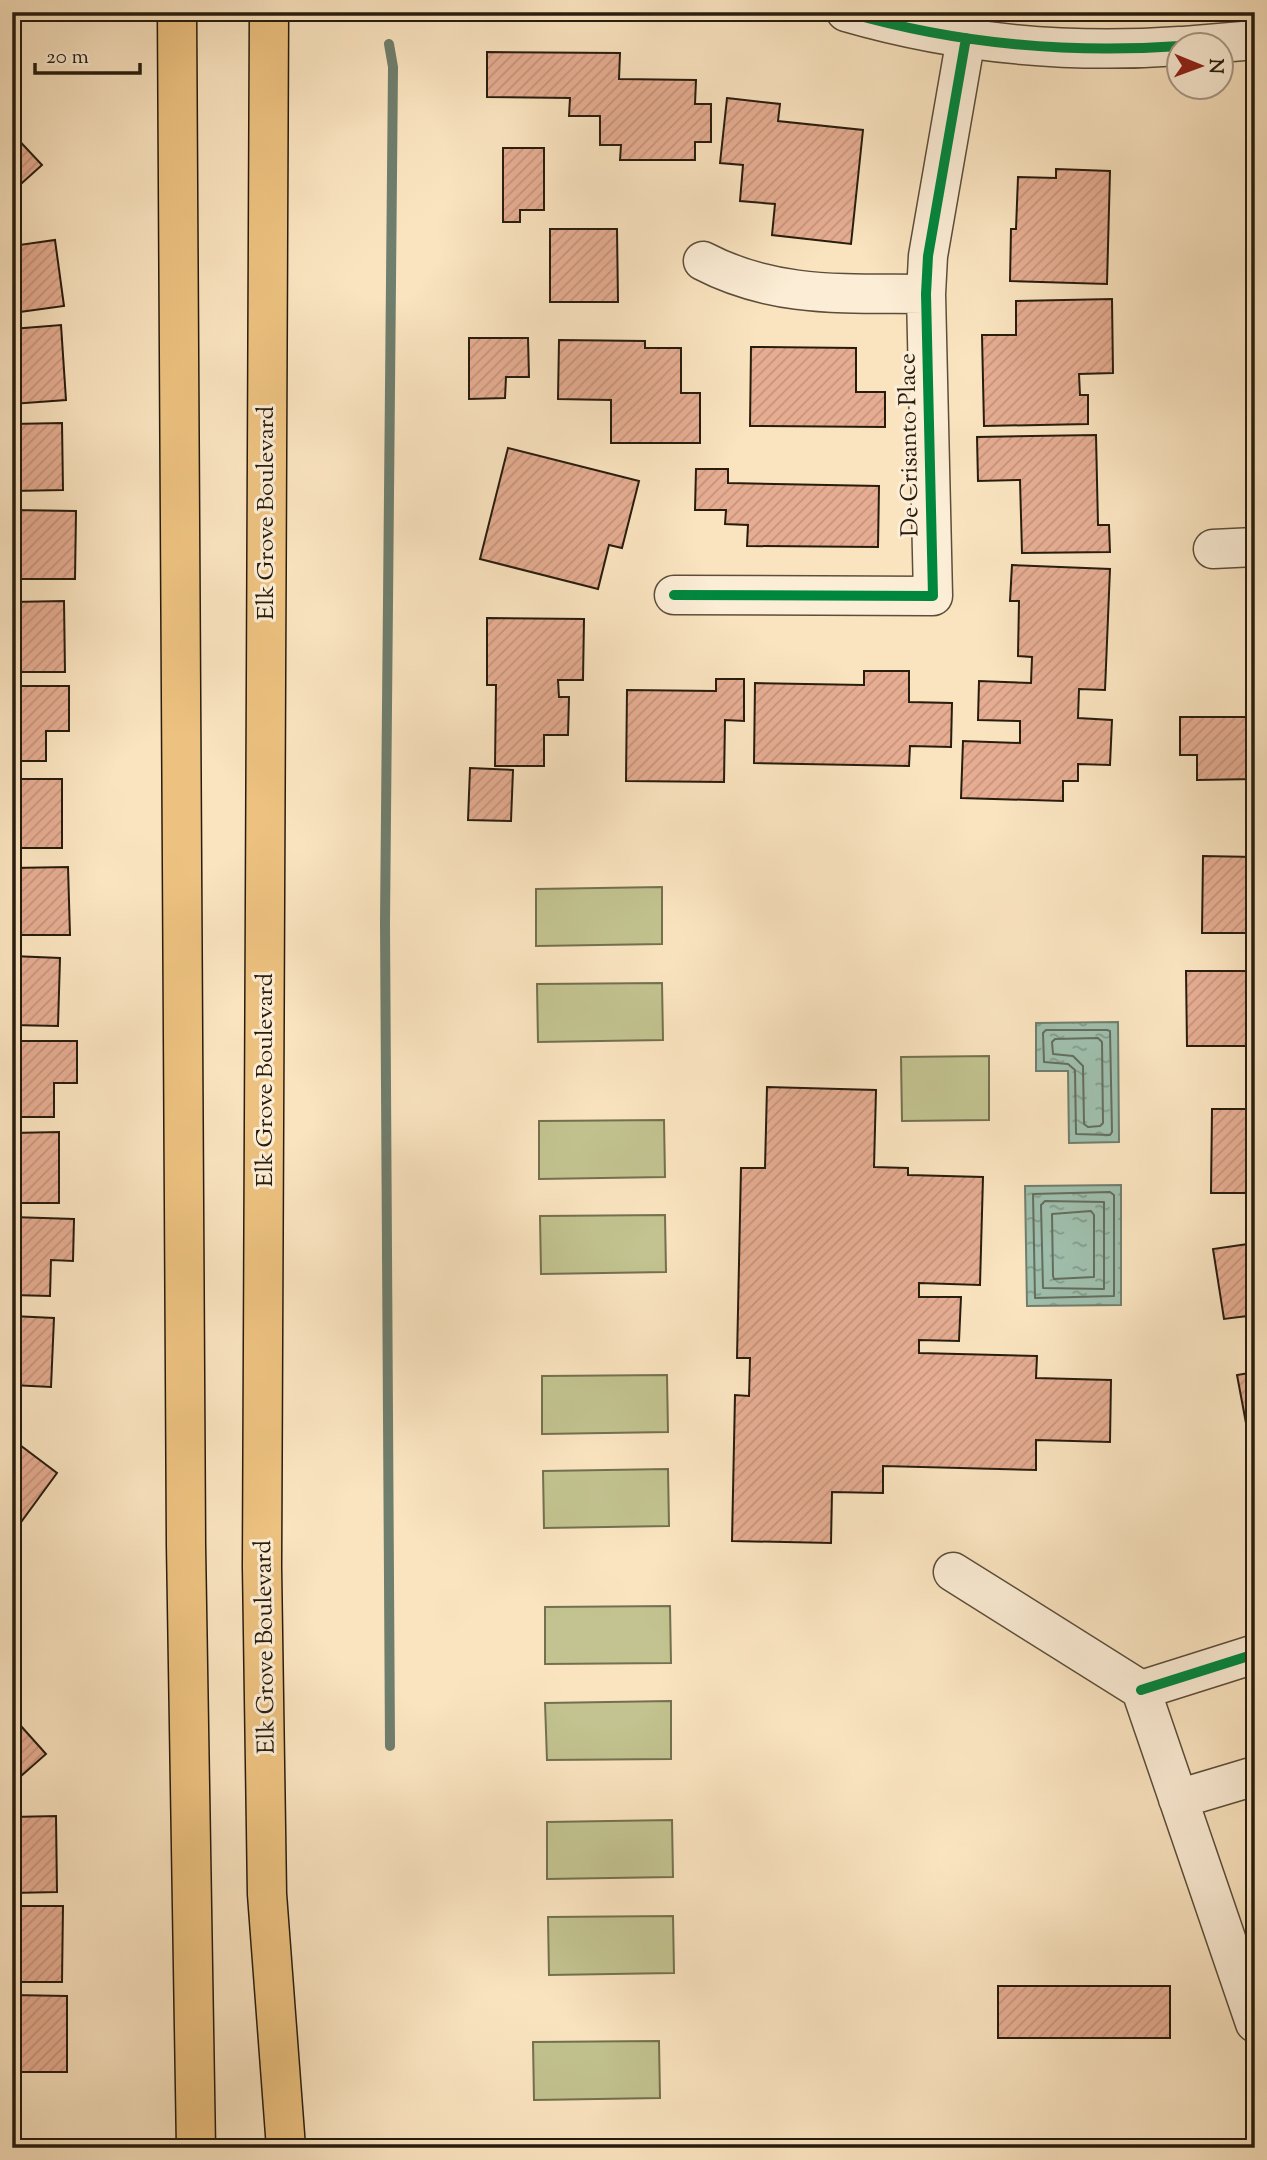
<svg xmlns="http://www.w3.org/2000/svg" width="1267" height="2160" font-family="'Sorts Mill Goudy',serif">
<defs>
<pattern id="water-ripples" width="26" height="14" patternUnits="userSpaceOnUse" patternTransform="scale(1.75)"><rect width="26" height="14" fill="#9fbfad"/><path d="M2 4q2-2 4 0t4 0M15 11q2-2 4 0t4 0" fill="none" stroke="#829a8b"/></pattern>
<pattern id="building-hatch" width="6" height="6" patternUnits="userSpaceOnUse" patternTransform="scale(1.75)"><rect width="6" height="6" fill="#e6ad92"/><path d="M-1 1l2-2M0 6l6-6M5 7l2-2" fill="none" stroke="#c5947d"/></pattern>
</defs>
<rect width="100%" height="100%" fill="#fae4c0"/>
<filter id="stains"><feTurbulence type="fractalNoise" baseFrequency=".00286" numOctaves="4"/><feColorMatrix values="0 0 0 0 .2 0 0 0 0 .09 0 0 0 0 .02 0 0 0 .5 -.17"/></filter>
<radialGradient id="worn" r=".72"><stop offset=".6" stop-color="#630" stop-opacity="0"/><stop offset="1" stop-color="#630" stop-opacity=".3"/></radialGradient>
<path fill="#c2c390" stroke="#74704f" stroke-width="2" d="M 662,887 L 662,944 L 536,946 L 536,889 Z
M 662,983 L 663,1040 L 538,1042 L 537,984 Z
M 989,1056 L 989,1120 L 902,1121 L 901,1057 Z
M 664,1120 L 665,1177 L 539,1179 L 539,1121 Z
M 665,1215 L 666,1272 L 541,1274 L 540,1216 Z
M 667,1375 L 668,1432 L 542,1434 L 542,1376 Z
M 668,1469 L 669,1526 L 544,1528 L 543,1471 Z
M 670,1606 L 671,1663 L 545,1664 L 545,1607 Z
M 671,1701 L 671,1759 L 547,1760 L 545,1703 Z
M 672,1820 L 673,1877 L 547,1879 L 547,1822 Z
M 673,1916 L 674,1973 L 549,1975 L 548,1917 Z
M 659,2041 L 660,2098 L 534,2100 L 533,2042 Z
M 657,2139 L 657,2148 L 532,2148 L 532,2140 Z"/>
<path fill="url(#water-ripples)" stroke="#6f7e6d" stroke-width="2" d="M 1118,1022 L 1119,1142 L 1069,1143 L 1068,1071 L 1036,1071 L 1036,1023 Z
M 1121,1185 L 1121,1305 L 1027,1306 L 1025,1186 Z"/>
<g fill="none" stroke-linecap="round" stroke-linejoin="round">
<path stroke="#636e5e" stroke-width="2" d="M 1046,1030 L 1107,1030 L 1110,1031 L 1112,1132 L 1110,1135 L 1076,1134 L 1075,1070 L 1068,1064 L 1044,1062 L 1043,1033 Z
M 1098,1038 L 1102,1042 L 1103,1123 L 1100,1126 L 1088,1127 L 1084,1124 L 1083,1066 L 1073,1056 L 1053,1054 L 1052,1042 L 1055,1039 Z
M 1110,1192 L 1114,1195 L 1114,1296 L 1035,1298 L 1033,1194 Z
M 1045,1201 L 1104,1202 L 1104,1289 L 1043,1288 L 1041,1205 Z
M 1091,1211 L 1094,1215 L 1094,1277 L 1054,1279 L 1053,1276 L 1052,1214 Z"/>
<path stroke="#6f7e6d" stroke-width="10" d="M 389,44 L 393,67 L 385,922 L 390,1746"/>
</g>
<path fill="url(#building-hatch)" stroke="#271c0e" stroke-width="2" d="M 487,52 L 620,53 L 619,79 L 696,80 L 695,104 L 711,104 L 711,142 L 695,142 L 695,160 L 620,160 L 621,145 L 600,145 L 600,116 L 569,116 L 570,98 L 487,97 Z
M 727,98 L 780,104 L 778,121 L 863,130 L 851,244 L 772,235 L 775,204 L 740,201 L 743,165 L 720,163 Z
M 12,133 L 42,165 L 12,192 Z
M 503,148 L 544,148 L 544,210 L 520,210 L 520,222 L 503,222 Z
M 1056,169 L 1110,171 L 1107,284 L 1010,281 L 1011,229 L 1016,229 L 1018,177 L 1056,178 Z
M 550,229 L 617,229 L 618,302 L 550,302 Z
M 55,240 L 64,306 L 12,313 L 12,246 Z
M 1112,299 L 1113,373 L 1079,374 L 1080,395 L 1088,395 L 1088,424 L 984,426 L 982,335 L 1016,335 L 1016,301 Z
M 61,325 L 66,400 L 12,404 L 12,329 Z
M 469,338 L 528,338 L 529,377 L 506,377 L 505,398 L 469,399 Z
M 559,340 L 645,341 L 645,348 L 681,348 L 681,393 L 700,393 L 700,443 L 611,443 L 611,400 L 558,399 Z
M 751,347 L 856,348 L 856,392 L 885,392 L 885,427 L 750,426 Z
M 62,423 L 63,490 L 12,491 L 12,424 Z
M 1096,435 L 1098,525 L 1109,525 L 1110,552 L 1022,553 L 1020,480 L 978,481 L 977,437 Z
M 508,448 L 639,481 L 622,548 L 609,545 L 598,589 L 480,559 Z
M 696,469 L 728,469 L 728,483 L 879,486 L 878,547 L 747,546 L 748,525 L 725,524 L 726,510 L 695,510 Z
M 12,510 L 76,511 L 75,579 L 12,579 Z
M 1012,565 L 1110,569 L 1105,690 L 1079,689 L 1078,718 L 1112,720 L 1110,765 L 1078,764 L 1078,781 L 1063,781 L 1063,801 L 961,798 L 963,741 L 1020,743 L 1020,721 L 978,720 L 979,681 L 1031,683 L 1032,657 L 1018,656 L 1019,601 L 1010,601 Z
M 64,601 L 65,672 L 12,672 L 12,602 Z
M 487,618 L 584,619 L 583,680 L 558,680 L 559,697 L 569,697 L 568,735 L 544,735 L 544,766 L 495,766 L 496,685 L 487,685 Z
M 864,671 L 909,671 L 909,702 L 952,703 L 951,747 L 910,746 L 909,766 L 754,763 L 755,683 L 864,685 Z
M 716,679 L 744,679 L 744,721 L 725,720 L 724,782 L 626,781 L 627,690 L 716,691 Z
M 12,686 L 69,686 L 69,731 L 46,731 L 46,761 L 12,761 Z
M 1180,717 L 1252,717 L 1255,779 L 1197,780 L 1197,755 L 1180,755 Z
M 470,768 L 513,770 L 511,821 L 468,820 Z
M 12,779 L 62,779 L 62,848 L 12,848 Z
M 1203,856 L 1255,857 L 1255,933 L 1202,933 Z
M 68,867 L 70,935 L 12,935 L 12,868 Z
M 12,956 L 60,958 L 58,1026 L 12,1025 Z
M 1186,971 L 1251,971 L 1251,1009 L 1255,1009 L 1255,1046 L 1187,1046 Z
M 12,1041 L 77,1041 L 77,1083 L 54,1083 L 54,1117 L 12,1117 Z
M 767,1087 L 876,1090 L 874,1167 L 908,1168 L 908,1175 L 983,1177 L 980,1285 L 919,1283 L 919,1297 L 961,1297 L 959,1341 L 919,1340 L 919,1353 L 1037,1356 L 1036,1378 L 1111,1380 L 1110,1442 L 1036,1440 L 1036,1470 L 883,1466 L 883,1493 L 832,1492 L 831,1543 L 732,1541 L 735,1395 L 749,1396 L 750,1358 L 737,1358 L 741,1168 L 765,1168 Z
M 1212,1109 L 1255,1109 L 1255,1193 L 1211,1193 Z
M 59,1132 L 59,1203 L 12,1203 L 12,1133 Z
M 12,1217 L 74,1219 L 73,1261 L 51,1260 L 50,1296 L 12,1295 Z
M 1255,1243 L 1255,1315 L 1224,1319 L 1213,1249 Z
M 12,1316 L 54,1318 L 51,1387 L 12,1385 Z
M 1255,1372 L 1255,1438 L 1249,1439 L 1237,1375 Z
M 12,1439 L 57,1473 L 16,1529 L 12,1527 Z
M 12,1716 L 46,1754 L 12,1784 Z
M 56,1816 L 57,1892 L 12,1893 L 12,1817 Z
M 12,1906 L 63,1906 L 62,1982 L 12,1982 Z
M 998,1986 L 1170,1986 L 1170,2038 L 998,2038 Z
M 12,1995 L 67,1996 L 67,2072 L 12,2072 Z"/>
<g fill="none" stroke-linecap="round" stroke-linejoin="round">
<defs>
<path id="minor" d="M 846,12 C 953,43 1068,54 1180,46
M 1184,46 L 1255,40
M 703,261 C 776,299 846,293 926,294
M 1213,549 L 1255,547
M 674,595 L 933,596 L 926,294 L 928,256 L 966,38
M 953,1572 L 1141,1690 L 1255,2023
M 1141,1690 L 1255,1654
M 1178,1799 L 1255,1776"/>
<path id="major" d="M 177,12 L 186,1545 L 196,2148
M 269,12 L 262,1567 L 267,1894 L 286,2148"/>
</defs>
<use href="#minor" stroke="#5c4e3a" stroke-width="41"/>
<use href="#major" stroke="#271c0e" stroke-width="41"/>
<use href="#minor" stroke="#fcedd6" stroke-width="38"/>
<use href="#major" stroke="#edc280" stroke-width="38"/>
<defs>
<path id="cycleway" d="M 846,12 C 953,43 1068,54 1180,46
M 674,595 L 933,596 L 926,294 L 928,256 L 966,38
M 1141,1690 L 1255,1654"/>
</defs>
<use href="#cycleway" stroke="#fcedd6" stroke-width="15"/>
<use href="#cycleway" stroke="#00873e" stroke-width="10"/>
</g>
<g text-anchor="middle" stroke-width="6" stroke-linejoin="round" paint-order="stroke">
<g font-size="24" fill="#271c0e" stroke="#fcedd6">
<text transform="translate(908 445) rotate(-91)" y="8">De Crisanto Place</text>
<text transform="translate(265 513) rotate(-90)" y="8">Elk Grove Boulevard</text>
<text transform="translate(264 1080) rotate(-90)" y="8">Elk Grove Boulevard</text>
<text transform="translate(264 1647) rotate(-91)" y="8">Elk Grove Boulevard</text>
</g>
</g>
<rect width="1267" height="2160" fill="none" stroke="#fae4c0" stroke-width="42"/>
<rect x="14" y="14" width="1239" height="2132" fill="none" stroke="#271c0e" stroke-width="3.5"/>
<rect x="21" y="21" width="1225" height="2118" fill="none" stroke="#271c0e" stroke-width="2"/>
<g transform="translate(1200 66) rotate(91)"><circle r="33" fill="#fcedd6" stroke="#a79986" stroke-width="2"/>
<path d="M0-5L12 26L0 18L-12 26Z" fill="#8f2418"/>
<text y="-10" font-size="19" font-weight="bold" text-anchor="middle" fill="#271c0e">N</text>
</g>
<path d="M35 63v10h105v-10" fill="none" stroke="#271c0e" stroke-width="3.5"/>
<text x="46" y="63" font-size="21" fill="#271c0e" stroke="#fcedd6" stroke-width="5" paint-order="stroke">20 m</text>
<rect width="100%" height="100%" filter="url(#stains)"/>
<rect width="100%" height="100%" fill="url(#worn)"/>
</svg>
